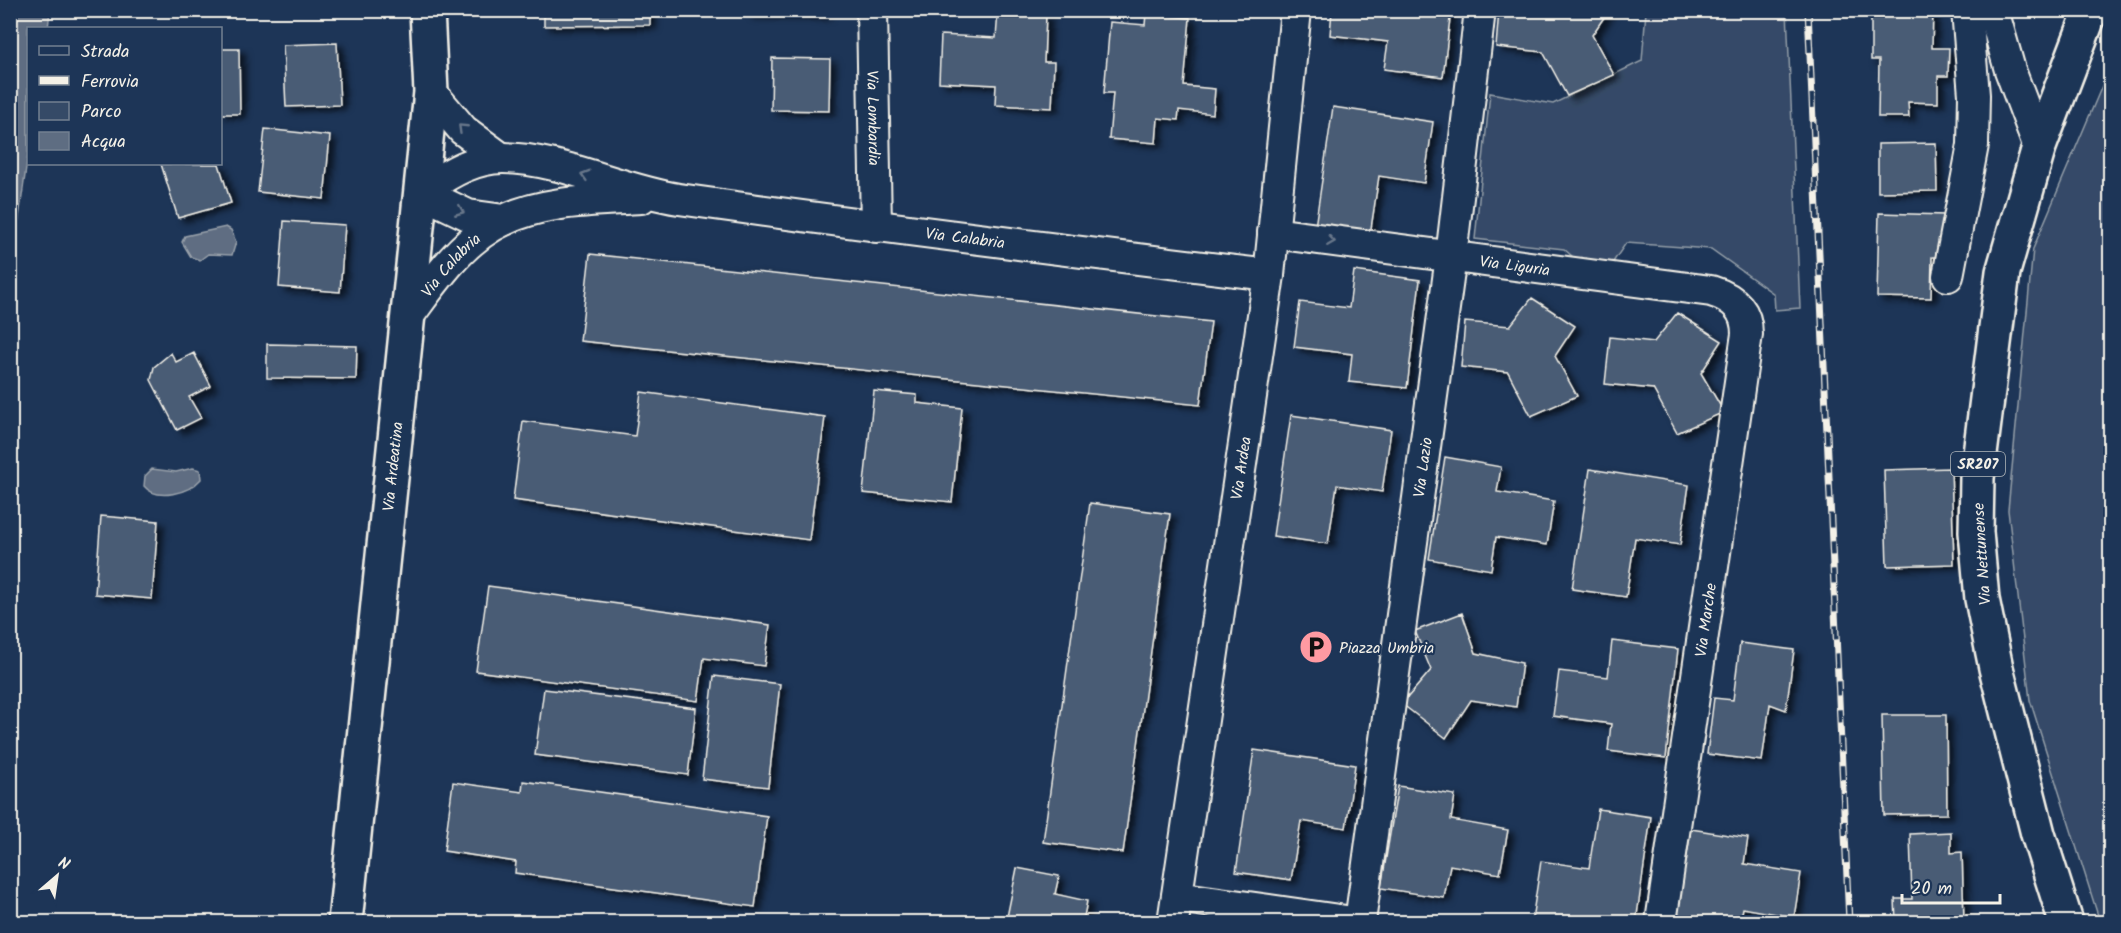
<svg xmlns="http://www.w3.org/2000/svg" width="2121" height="933" font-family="Kalam,sans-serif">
<defs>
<filter id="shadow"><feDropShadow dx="6" dy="4" stdDeviation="3" flood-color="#0009"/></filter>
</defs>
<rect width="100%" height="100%" fill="#1d3557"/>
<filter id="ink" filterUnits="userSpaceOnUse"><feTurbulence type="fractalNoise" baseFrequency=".0167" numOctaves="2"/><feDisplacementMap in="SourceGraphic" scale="12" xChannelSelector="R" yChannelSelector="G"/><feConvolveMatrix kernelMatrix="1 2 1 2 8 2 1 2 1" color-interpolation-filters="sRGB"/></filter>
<g filter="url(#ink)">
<path fill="#354a67" stroke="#949ea8" stroke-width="1.5" d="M 1646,11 L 1787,11 L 1800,308 L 1775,310 L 1774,294 L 1711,249 L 1626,243 L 1600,281 L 1564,249 L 1475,239 L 1490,93 L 1553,104 L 1642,61 Z
M 2110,67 L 2110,922 L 2100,922 L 2030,700 L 2008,510 L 2033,249 Z"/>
<path fill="#5e6d82" stroke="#9aa2ab" stroke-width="1.5" d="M 11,10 L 50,11 L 48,28 L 28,28 L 28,154 L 11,273 Z
M 226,227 L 231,230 L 236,242 L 232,255 L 208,254 L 200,260 L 191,257 L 182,242 L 185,236 Z
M 193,468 L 200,470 L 201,479 C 189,493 157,502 144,486 L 145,476 L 152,469 L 176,472 Z"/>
<path fill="#485b74" stroke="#f4f1e8" stroke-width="1.5" filter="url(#shadow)" d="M 544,10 L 650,10 L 650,25 L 544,26 Z
M 747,10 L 824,10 L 824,15 L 747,14 Z
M 1332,10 L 1451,10 L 1443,77 L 1384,69 L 1388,42 L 1330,35 Z
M 1499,10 L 1609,10 L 1592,35 L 1614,75 L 1567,96 L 1543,52 L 1496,47 Z
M 1871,10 L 1933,10 L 1932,48 L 1949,48 L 1948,76 L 1938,76 L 1938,103 L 1908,102 L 1909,117 L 1878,117 L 1879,60 L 1871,60 Z
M 998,12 L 1046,15 L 1044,62 L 1054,62 L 1052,108 L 995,105 L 996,85 L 939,82 L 941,35 L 996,38 Z
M 1146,14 L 1190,18 L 1184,86 L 1215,89 L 1213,114 L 1179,110 L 1178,120 L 1158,118 L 1156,143 L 1109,139 L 1113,93 L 1104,93 L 1110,22 L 1145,25 Z
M 337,43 L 340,105 L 286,107 L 283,45 Z
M 220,49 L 239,49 L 240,114 L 220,114 Z
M 772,58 L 830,59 L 829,111 L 771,110 Z
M 1333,107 L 1433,122 L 1424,183 L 1379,176 L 1370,235 L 1315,227 Z
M 265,129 L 330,136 L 324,199 L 258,192 Z
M 1936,143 L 1937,191 L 1878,192 L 1878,144 Z
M 161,164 L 219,164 L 231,203 L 178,218 Z
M 1879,213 L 1944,215 L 1943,257 L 1932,257 L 1931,298 L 1877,297 Z
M 284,221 L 345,225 L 340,292 L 279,287 Z
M 590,254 L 1211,322 L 1200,405 L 580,341 Z
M 1354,271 L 1420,280 L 1407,388 L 1349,382 L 1352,354 L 1294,347 L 1300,302 L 1349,308 Z
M 1532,298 L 1575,326 L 1555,356 L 1577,396 L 1531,416 L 1508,372 L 1461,367 L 1465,322 L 1510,326 Z
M 1677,313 L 1722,341 L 1701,373 L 1724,412 L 1677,433 L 1653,389 L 1605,384 L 1610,337 L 1654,342 Z
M 267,344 L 357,346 L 356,379 L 267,378 Z
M 171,353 L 176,362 L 194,353 L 211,386 L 189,397 L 201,418 L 177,430 L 151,380 L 154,367 Z
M 874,391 L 917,395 L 917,403 L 962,408 L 952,502 L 863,493 Z
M 641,392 L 825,417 L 809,540 L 513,500 L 523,421 L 635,436 Z
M 1291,415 L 1391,430 L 1382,492 L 1337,485 L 1328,544 L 1273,536 Z
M 1445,457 L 1501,467 L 1497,492 L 1554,501 L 1547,545 L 1496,537 L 1491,570 L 1429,559 Z
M 1951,468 L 1954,564 L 1887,566 L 1884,470 Z
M 1590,469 L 1689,485 L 1680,545 L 1635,538 L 1626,597 L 1572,589 Z
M 1090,503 L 1170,514 L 1123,853 L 1043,842 Z
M 101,516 L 158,521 L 152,599 L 95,594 Z
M 488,586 L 770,625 L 764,666 L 704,658 L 698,701 L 476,671 Z
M 1462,613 L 1476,653 L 1522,663 L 1516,707 L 1471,700 L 1446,738 L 1402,704 L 1431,670 L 1415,631 Z
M 1612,641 L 1678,649 L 1666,758 L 1608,751 L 1611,724 L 1553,716 L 1559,671 L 1608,677 Z
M 1740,643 L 1794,650 L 1786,710 L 1770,704 L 1762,761 L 1707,754 L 1714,698 L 1733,700 Z
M 714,676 L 780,684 L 768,787 L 702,779 Z
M 544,689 L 696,708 L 688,775 L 535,755 Z
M 1882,715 L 1946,715 L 1947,814 L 1884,815 Z
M 1254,750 L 1355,765 L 1346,828 L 1301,821 L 1291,880 L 1236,872 Z
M 523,781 L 767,816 L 755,907 L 515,873 L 516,862 L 444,851 L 453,782 L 522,792 Z
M 1398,786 L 1455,795 L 1451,820 L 1508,830 L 1500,874 L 1450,865 L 1444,898 L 1381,888 Z
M 1598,809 L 1651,817 L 1636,922 L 1549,922 L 1532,920 L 1541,861 L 1589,868 Z
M 1691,829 L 1748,838 L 1744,864 L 1801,873 L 1794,917 L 1743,908 L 1740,922 L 1676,922 Z
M 1951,832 L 1951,853 L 1962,852 L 1964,922 L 1896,922 L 1895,899 L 1912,899 L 1910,834 Z
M 1017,868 L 1059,876 L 1055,894 L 1087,901 L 1083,922 L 1006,922 Z
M 874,918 L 910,922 L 873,922 Z"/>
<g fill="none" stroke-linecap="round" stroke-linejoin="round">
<defs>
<g id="street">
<path id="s1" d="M 872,10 L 876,227"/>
<path d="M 1993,10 L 2010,70 L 2039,147"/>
<path d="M 431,92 L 463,130 L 501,158"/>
<path id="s2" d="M 420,192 C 446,176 471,158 503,158 C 563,159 620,190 679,199 C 875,227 1072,251 1269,275"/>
<path d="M 420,192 L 468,215 L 504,220"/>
<path id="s3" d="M 1273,233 L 1711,291 C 1734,298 1747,310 1747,334 L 1661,922"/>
<path d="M 1948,276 L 1973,145 L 1974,95 L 1967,10"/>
<path id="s4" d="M 407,318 C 434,282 462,239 504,220 C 546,200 596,201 641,198"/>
<path d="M 1177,897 L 1353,922"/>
<path id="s5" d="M 1173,922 L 1269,275 L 1296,10"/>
<path id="s6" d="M 1360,922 L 1451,257 L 1480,10"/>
</g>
<g id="secondary">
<path id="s7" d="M 345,922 L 431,92 L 427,10"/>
</g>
<path id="primary" d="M 2066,922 L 2038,834 L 1996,668 L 1982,599 L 1976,532 L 1977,478 L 2003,272 L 2039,147 L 2091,10"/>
</defs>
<use href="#street" stroke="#f4f1e8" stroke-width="34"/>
<use href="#secondary" stroke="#f4f1e8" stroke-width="38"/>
<use href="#primary" stroke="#f4f1e8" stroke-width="38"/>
<use href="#street" stroke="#1d3557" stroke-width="30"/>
<use href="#secondary" stroke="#1d3557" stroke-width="33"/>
<use href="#primary" stroke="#1d3557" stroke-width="33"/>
<defs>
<path id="rail" d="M 1808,10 L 1849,922"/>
</defs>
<use href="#rail" stroke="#f4f1e8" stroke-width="7"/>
<use href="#rail" stroke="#1d3557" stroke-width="4.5" stroke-dasharray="14" stroke-linecap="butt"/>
</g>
<defs><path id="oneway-chevron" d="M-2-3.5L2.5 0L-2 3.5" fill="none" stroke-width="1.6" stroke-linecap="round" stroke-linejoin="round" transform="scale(1.5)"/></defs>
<g stroke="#68778a">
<use href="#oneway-chevron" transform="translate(462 128) rotate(-136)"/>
<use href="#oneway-chevron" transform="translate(585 175) rotate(-164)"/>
<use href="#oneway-chevron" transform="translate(460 211) rotate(22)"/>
<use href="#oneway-chevron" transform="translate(1331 241) rotate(8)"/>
</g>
</g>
<defs>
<symbol id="parking-disc" viewBox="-11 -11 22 22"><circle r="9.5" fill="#ff9aa2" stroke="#1d3557"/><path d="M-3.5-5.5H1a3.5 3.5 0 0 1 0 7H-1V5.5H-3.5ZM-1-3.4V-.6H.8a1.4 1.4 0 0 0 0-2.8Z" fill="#111"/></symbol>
</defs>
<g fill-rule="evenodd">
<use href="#parking-disc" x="1297" y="628" width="38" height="38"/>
</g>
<g text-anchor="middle" stroke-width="4.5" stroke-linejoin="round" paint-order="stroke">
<rect fill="#1d3557" stroke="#b4b9bc" stroke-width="1.5" x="1951" y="452" width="54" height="24" rx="4.5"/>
<g font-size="15" font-weight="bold" fill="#f4f1e8">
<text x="1978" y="469">SR207</text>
</g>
<g font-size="16" fill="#f4f1e8" stroke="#1d3557">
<text dy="6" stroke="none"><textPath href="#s1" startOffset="108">Via Lombardia</textPath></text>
<text dy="6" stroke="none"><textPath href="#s2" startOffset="561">Via Calabria</textPath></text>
<text dy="6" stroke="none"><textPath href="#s4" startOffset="69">Via Calabria</textPath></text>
<text dy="6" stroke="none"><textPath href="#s3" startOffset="244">Via Liguria</textPath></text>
<text dy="6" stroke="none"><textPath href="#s7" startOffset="458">Via Ardeatina</textPath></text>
<text dy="6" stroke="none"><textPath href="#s5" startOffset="459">Via Ardea</textPath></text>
<text dy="6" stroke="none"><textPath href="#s6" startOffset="459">Via Lazio</textPath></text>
<text transform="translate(1981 554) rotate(-94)" y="6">Via Nettunense</text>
<text transform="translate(1705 620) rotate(-82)" y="6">Via Marche</text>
</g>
<g font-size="16" fill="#f4f1e8" stroke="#1d3557" text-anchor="start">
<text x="1339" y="653">Piazza Umbria</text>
</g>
</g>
<rect width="2121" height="933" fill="none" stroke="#1d3557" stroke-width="36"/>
<rect x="18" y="18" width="2085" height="897" fill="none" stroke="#f4f1e8" stroke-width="2" filter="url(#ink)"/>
<rect x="27" y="27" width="195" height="138" fill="#1d3557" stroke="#738091" stroke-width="1.5"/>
<rect x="39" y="46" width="30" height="9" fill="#1d3557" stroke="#738091" stroke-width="1.5"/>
<text x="81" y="57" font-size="18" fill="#f4f1e8">Strada</text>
<rect x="39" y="76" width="30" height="9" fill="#f4f1e8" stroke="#738091" stroke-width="1.5"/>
<text x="81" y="87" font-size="18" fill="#f4f1e8">Ferrovia</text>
<rect x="39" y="102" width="30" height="18" fill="#354a67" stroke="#738091" stroke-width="1.5"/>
<text x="81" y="117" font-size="18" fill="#f4f1e8">Parco</text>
<rect x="39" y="132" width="30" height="18" fill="#5e6d82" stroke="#738091" stroke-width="1.5"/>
<text x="81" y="147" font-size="18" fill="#f4f1e8">Acqua</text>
<g transform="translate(57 876) rotate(29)" stroke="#1d3557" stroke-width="4.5" paint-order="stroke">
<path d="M0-4.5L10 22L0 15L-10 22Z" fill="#f4f1e8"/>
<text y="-9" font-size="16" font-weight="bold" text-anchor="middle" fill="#f4f1e8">N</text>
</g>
<path d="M1902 894v9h98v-9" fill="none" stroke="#f4f1e8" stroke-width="3"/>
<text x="1911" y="894" font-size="18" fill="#f4f1e8" stroke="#1d3557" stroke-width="4.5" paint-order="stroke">20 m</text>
</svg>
